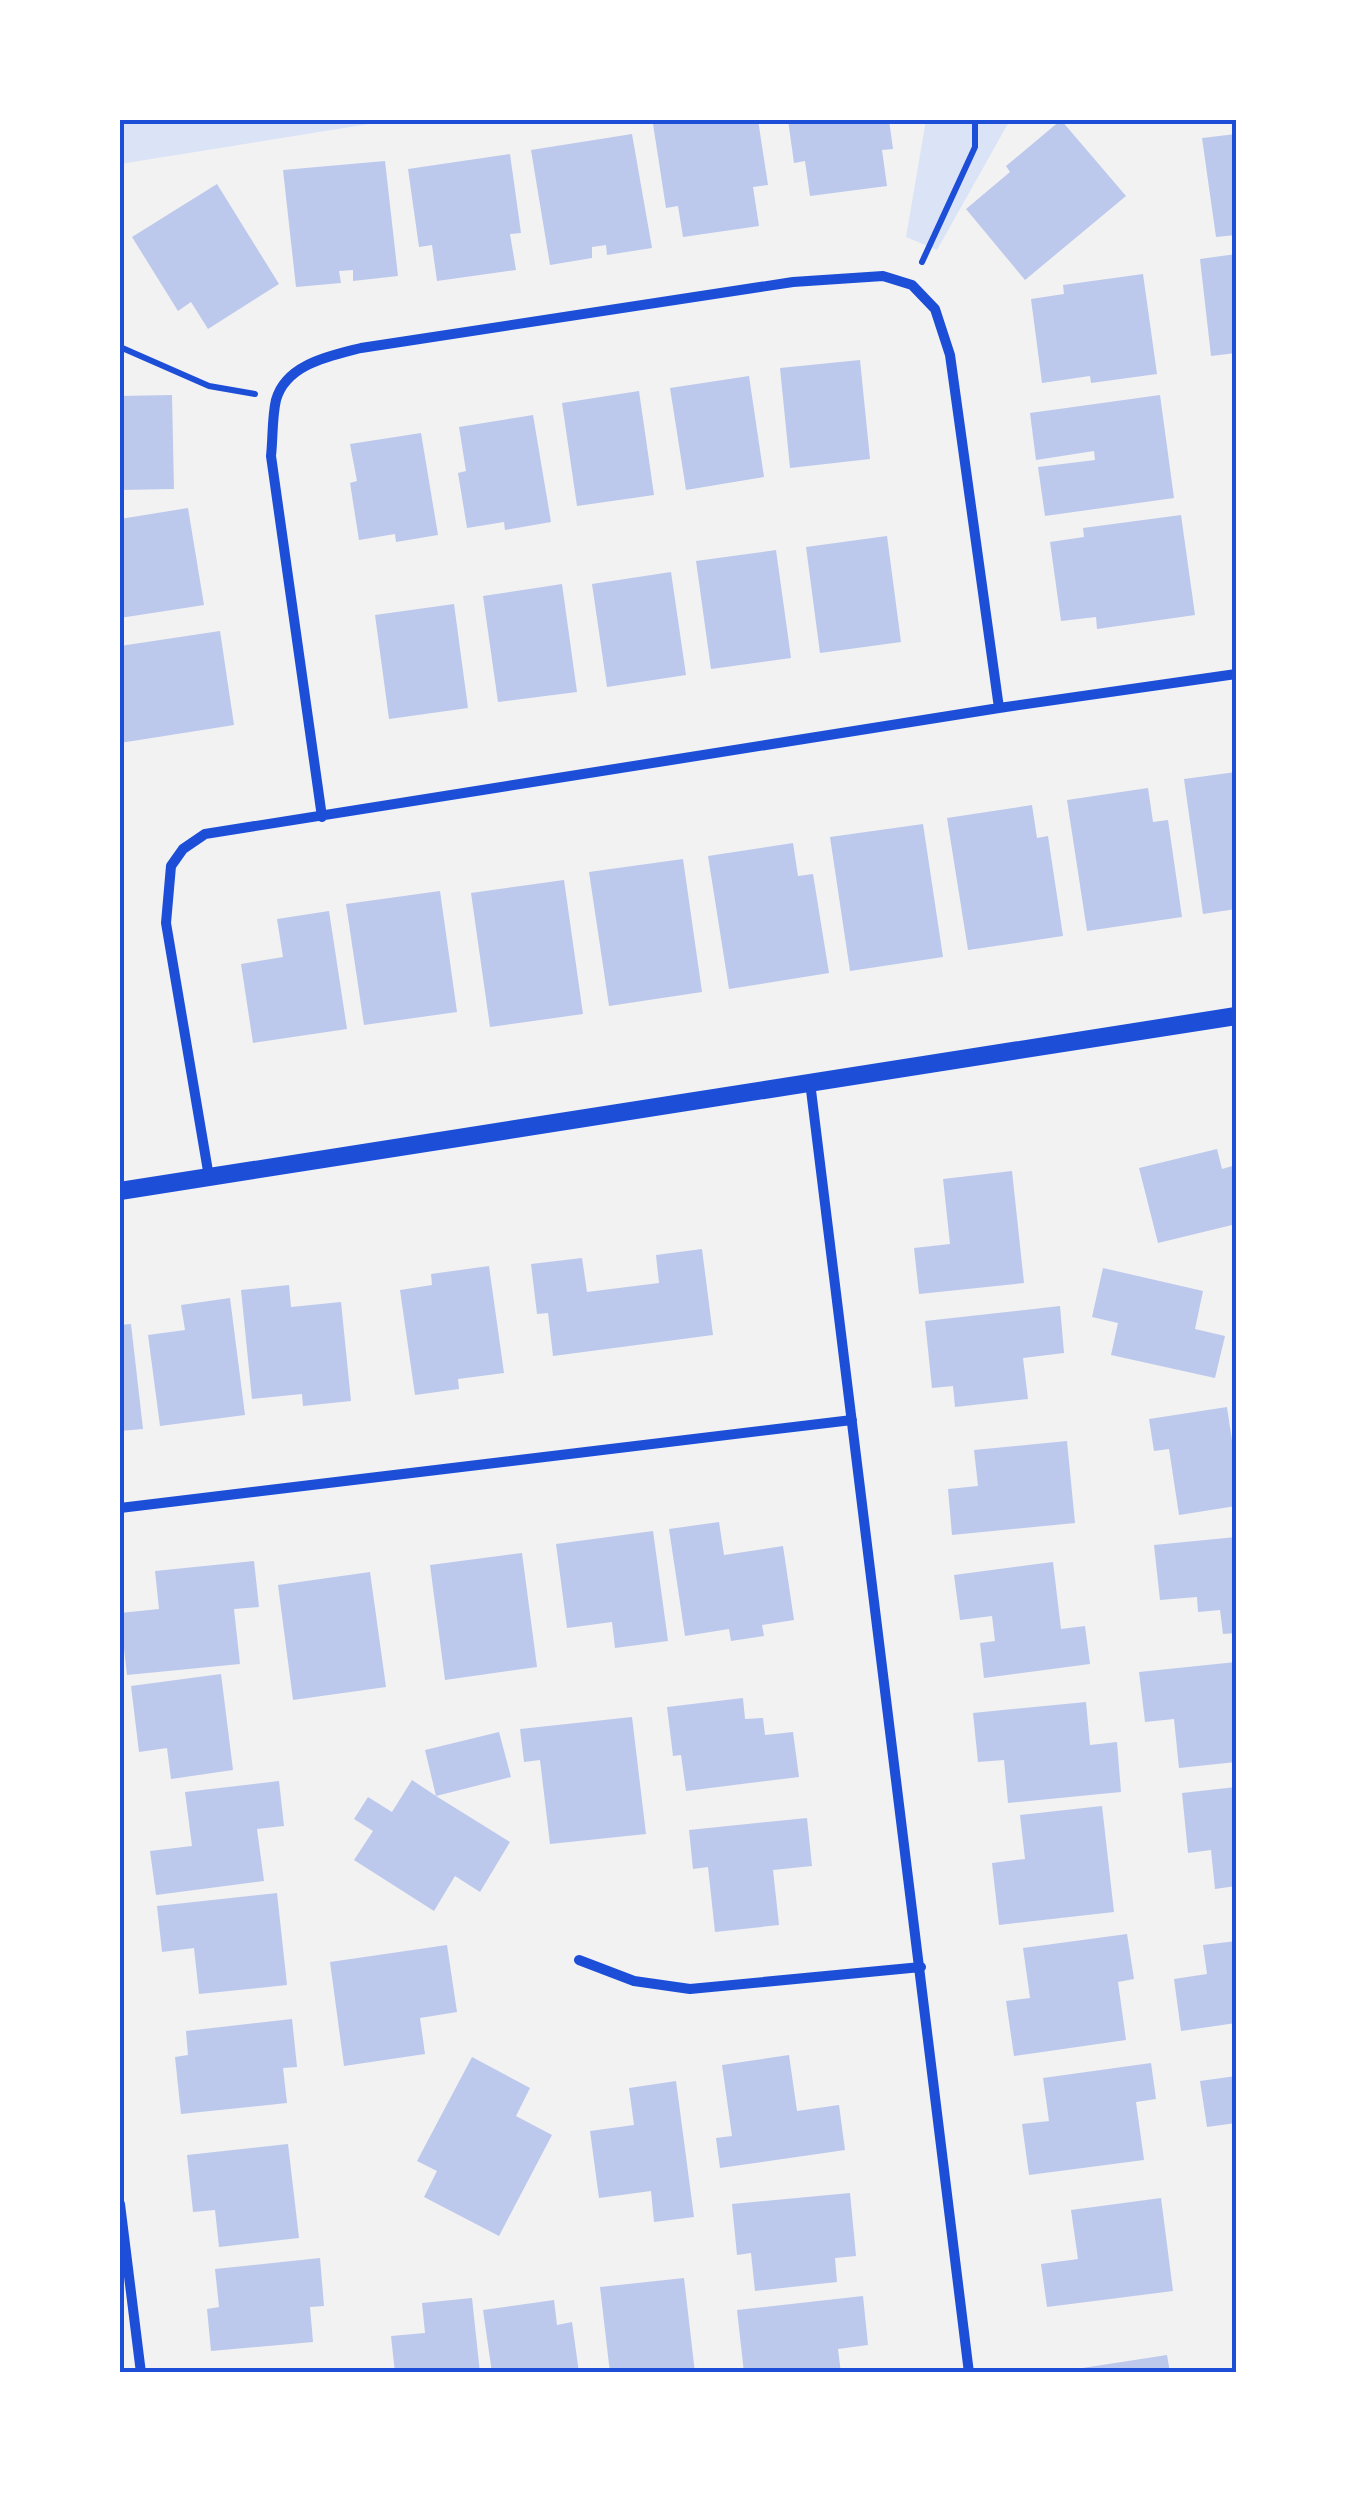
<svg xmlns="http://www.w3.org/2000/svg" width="1356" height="2493" font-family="'Work Sans',sans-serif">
<rect width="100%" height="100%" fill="#f2f2f2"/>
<path fill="#dbe4f7" d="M 120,120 L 394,120 L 120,164 Z
M 926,120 L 1010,120 L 937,250 L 906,237 Z"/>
<path fill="#bdc9ec" d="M 678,120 L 758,120 L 768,185 L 753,187 L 759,226 L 683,237 L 678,206 L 666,208 L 653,124 Z
M 788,120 L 889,120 L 893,149 L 882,150 L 887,186 L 810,196 L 805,161 L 794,163 Z
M 1061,120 L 1126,196 L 1025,280 L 966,209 L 1010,172 L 1006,166 Z
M 632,134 L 652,248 L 607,255 L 606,245 L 592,247 L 592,258 L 550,265 L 531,150 Z
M 1236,134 L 1236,235 L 1216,237 L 1202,138 Z
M 510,154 L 521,233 L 510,234 L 516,270 L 437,281 L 432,245 L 419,247 L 408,169 Z
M 385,161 L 398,276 L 353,281 L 353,270 L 339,271 L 341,283 L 296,287 L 283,170 Z
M 217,184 L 279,284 L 208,329 L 191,302 L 178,311 L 132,237 Z
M 1236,254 L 1236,353 L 1211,356 L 1200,259 Z
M 1143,274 L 1157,374 L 1091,383 L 1090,376 L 1042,383 L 1031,299 L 1064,294 L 1063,285 Z
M 860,360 L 870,459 L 790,468 L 780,368 Z
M 749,376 L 764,477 L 686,490 L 670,388 Z
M 639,391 L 654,495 L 577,506 L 562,403 Z
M 172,395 L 174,489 L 120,490 L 120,396 Z
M 1160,395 L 1174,498 L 1045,516 L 1038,467 L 1095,460 L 1094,451 L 1036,460 L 1030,413 Z
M 533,415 L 551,522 L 505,530 L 504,522 L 467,528 L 458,473 L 466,471 L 459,427 Z
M 421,433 L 438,535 L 396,542 L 395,534 L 359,540 L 350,483 L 357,481 L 350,444 Z
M 188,508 L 204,605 L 120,618 L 120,519 Z
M 1181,515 L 1195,615 L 1097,629 L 1096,617 L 1061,621 L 1050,542 L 1084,537 L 1083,528 Z
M 887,536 L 901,642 L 820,653 L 806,547 Z
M 776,550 L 791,658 L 711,669 L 696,561 Z
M 671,572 L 686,675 L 607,687 L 592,584 Z
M 562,584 L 577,692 L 498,702 L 483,596 Z
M 454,604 L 468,708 L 389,719 L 375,615 Z
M 220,631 L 234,725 L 120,743 L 120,646 Z
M 1236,772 L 1236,909 L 1203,914 L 1184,779 Z
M 1148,788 L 1153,822 L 1168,820 L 1182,917 L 1087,931 L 1067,800 Z
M 1032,805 L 1037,838 L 1048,836 L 1063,936 L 968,950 L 947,818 Z
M 923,824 L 943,957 L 850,971 L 830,837 Z
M 793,843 L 798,876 L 813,874 L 829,973 L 729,989 L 708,856 Z
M 683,859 L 702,992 L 609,1006 L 589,872 Z
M 564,880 L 583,1014 L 490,1027 L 471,893 Z
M 440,891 L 457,1012 L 364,1025 L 346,904 Z
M 329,911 L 347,1029 L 253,1043 L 241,964 L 283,957 L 277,919 Z
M 1217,1149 L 1222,1169 L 1236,1165 L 1236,1224 L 1158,1243 L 1139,1168 Z
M 1012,1171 L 1024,1283 L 919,1294 L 914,1248 L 950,1244 L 943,1179 Z
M 702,1249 L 713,1335 L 553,1356 L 548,1313 L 537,1314 L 531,1264 L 582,1258 L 587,1292 L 659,1283 L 656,1255 Z
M 489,1266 L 504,1373 L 458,1379 L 459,1389 L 415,1395 L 400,1290 L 432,1285 L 431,1274 Z
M 1103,1268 L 1203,1291 L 1195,1329 L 1225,1336 L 1215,1378 L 1111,1355 L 1118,1323 L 1092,1317 Z
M 289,1285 L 291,1307 L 341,1302 L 351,1401 L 303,1406 L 302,1394 L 252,1399 L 241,1290 Z
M 230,1298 L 245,1415 L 160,1426 L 148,1335 L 185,1330 L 181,1305 Z
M 1060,1306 L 1064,1353 L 1023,1358 L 1028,1399 L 955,1407 L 953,1386 L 932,1388 L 925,1321 Z
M 131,1324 L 143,1429 L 120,1431 L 120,1325 Z
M 1227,1407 L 1236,1468 L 1236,1506 L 1179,1515 L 1169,1449 L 1154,1451 L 1149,1419 Z
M 1067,1441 L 1075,1523 L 952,1535 L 948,1489 L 978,1486 L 974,1450 Z
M 719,1522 L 724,1555 L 783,1546 L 794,1620 L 762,1625 L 764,1636 L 731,1641 L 729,1629 L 685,1636 L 669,1529 Z
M 653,1531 L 668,1641 L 615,1648 L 612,1622 L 567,1628 L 556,1544 Z
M 1236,1537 L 1236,1633 L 1223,1634 L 1220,1610 L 1198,1612 L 1197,1597 L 1160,1600 L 1154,1545 Z
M 522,1553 L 537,1667 L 445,1680 L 430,1565 Z
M 254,1561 L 259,1607 L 234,1609 L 240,1664 L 127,1675 L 120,1613 L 159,1609 L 155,1571 Z
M 1053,1562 L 1061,1629 L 1085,1626 L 1090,1664 L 984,1678 L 980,1643 L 995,1641 L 992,1616 L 960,1620 L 954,1575 Z
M 370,1572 L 386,1687 L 293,1700 L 278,1585 Z
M 1236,1662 L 1236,1762 L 1179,1768 L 1174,1719 L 1145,1722 L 1139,1672 Z
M 221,1674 L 233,1770 L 171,1779 L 167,1748 L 139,1752 L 131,1686 Z
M 743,1698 L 745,1719 L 763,1718 L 765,1735 L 793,1732 L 799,1777 L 686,1791 L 681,1755 L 673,1756 L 667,1707 Z
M 1086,1702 L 1090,1745 L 1117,1742 L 1121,1792 L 1008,1803 L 1004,1760 L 978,1762 L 973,1713 Z
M 632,1717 L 646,1834 L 550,1844 L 540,1760 L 524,1762 L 520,1729 Z
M 499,1732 L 511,1777 L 436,1796 L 510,1842 L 480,1892 L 455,1876 L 434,1911 L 354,1860 L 373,1831 L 354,1819 L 368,1797 L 392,1812 L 412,1780 L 436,1796 L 425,1750 Z
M 279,1781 L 284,1826 L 257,1829 L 264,1881 L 156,1895 L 150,1851 L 192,1846 L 185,1792 Z
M 1236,1787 L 1236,1886 L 1215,1889 L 1211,1850 L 1188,1853 L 1182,1793 Z
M 1102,1806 L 1114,1912 L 999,1925 L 992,1863 L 1025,1859 L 1020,1815 Z
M 807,1818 L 812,1866 L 773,1870 L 779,1925 L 715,1932 L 708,1867 L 693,1869 L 689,1830 Z
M 277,1893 L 287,1985 L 199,1994 L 194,1948 L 162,1952 L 157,1906 Z
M 1127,1934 L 1134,1979 L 1118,1982 L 1126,2040 L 1014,2056 L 1006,2001 L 1030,1998 L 1023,1948 Z
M 1236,1941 L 1236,2023 L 1181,2031 L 1174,1979 L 1207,1974 L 1203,1945 Z
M 447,1945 L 457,2012 L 420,2018 L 425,2054 L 344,2066 L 330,1962 Z
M 292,2019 L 297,2067 L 283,2068 L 287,2103 L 181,2114 L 175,2057 L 188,2055 L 186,2031 Z
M 789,2055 L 797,2111 L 839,2105 L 845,2150 L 720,2168 L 716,2138 L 732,2136 L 722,2065 Z
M 472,2057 L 530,2088 L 516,2116 L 552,2135 L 499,2236 L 424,2197 L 437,2171 L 417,2161 Z
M 1151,2063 L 1156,2099 L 1136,2102 L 1144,2160 L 1029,2175 L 1022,2124 L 1049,2121 L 1043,2078 Z
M 1236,2076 L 1236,2123 L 1207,2127 L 1200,2081 Z
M 676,2081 L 694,2217 L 654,2222 L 651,2191 L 599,2198 L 590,2131 L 634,2125 L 629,2088 Z
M 288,2144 L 299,2238 L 219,2247 L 215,2210 L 193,2212 L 187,2155 Z
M 850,2193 L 856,2256 L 835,2258 L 837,2282 L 755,2291 L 751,2253 L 737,2255 L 732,2204 Z
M 1161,2198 L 1173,2291 L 1047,2307 L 1041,2264 L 1078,2259 L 1071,2210 Z
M 320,2258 L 324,2306 L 310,2307 L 313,2342 L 211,2351 L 207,2309 L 219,2307 L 215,2269 Z
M 684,2278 L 695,2373 L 610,2373 L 600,2287 Z
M 863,2296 L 868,2345 L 838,2349 L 841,2373 L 744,2373 L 737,2310 Z
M 472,2298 L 480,2373 L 395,2373 L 391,2336 L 425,2333 L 422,2303 Z
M 554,2300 L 557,2325 L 572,2322 L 579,2373 L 492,2373 L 483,2310 Z
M 1167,2355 L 1170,2373 L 1063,2373 L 1063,2371 Z"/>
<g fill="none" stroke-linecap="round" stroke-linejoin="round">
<path stroke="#1d4ed8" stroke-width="6" d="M 922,262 L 975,147 L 975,120
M 120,347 L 209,386 L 255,394"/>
<path stroke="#1d4ed8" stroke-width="10" d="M 322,817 L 271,456 C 273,438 272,417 276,400 C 286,364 330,356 361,348 L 793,282 L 883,276 L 912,285 L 935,309 L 950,355 L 999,708
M 810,1082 L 969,2373
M 209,1177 L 166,923 L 171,866 L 183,849 L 205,834 L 999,708 L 1236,674
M 120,1508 L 852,1420
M 579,1960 L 634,1981 L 690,1989 L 921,1967
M 120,2204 L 141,2373"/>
<path stroke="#1d4ed8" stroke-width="18" d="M 120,1191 L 1236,1016"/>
</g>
<rect width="1356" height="2493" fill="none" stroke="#ffffff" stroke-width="245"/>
<rect x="122" y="122" width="1112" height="2248" fill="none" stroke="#1d4ed8" stroke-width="4"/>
</svg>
